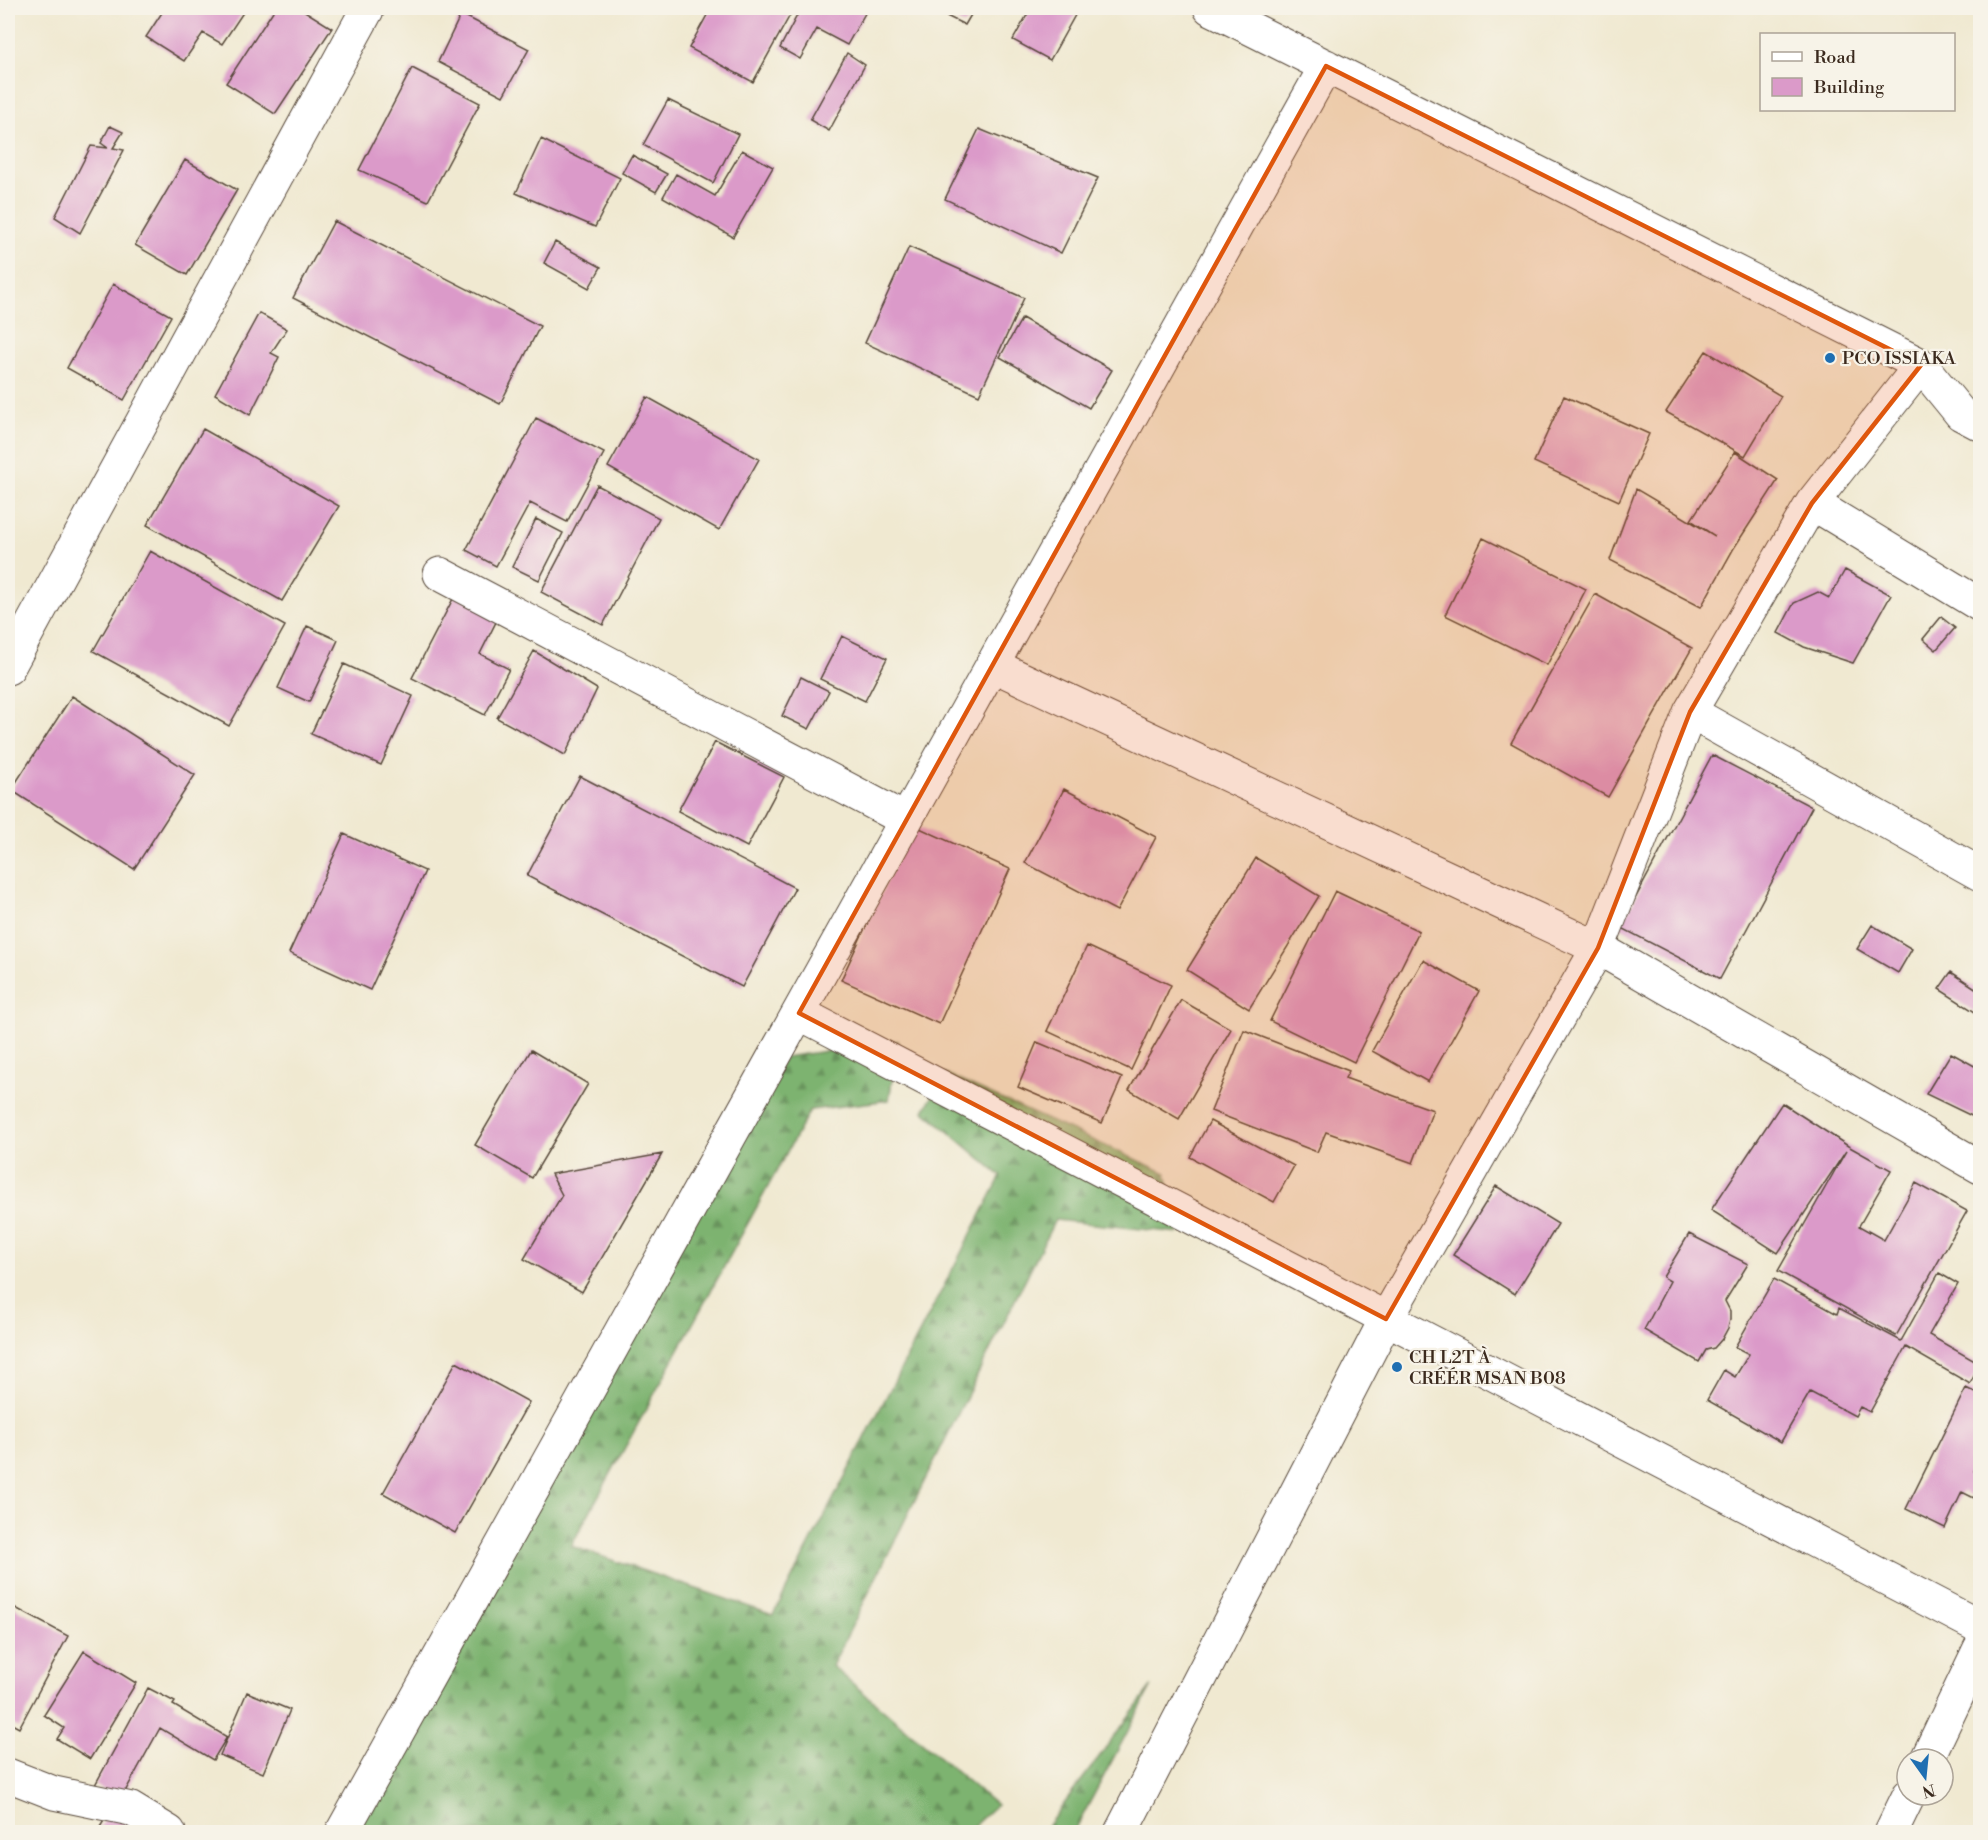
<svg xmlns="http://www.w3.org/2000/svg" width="1988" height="1840" font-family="'Libre Bodoni',serif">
<defs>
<pattern id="forest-firs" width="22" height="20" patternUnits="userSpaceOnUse" patternTransform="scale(1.5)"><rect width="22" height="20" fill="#7db370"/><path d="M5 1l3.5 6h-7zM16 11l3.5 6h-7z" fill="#68925b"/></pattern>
</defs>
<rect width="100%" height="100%" fill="#f7f3e8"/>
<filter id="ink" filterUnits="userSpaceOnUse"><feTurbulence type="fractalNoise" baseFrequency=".0167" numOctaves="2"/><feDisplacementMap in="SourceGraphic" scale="12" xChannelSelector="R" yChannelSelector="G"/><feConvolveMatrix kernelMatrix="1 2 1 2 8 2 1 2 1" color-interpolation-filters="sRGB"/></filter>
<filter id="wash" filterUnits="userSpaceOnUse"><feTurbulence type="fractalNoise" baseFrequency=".008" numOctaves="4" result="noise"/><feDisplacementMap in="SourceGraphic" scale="24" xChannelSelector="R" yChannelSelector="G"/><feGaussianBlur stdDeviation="1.35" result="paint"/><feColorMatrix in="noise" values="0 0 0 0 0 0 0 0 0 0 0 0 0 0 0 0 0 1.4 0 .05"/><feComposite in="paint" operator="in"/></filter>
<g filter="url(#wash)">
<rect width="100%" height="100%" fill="#f0e9d1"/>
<path fill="url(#forest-firs)" stroke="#5c6e47" stroke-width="1.5" d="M 898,1041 L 889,1100 L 810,1110 L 571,1546 L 773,1615 L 1001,1176 L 924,1111 L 945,1074 L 1166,1173 L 1179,1233 L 1055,1220 L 832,1666 L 996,1805 L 967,1832 L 331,1832 L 785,1057 Z
M 1152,1686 L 1074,1832 L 1043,1832 Z"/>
<g id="blocks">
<path fill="#db9ac9" d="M 165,8 L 246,8 L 222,44 L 203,33 L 184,61 L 146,37 Z
M 275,8 L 300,8 L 332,28 L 275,114 L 226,83 Z
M 711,8 L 794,8 L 753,82 L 689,48 Z
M 801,8 L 868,8 L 847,45 L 817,29 L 800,59 L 780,48 Z
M 930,8 L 975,8 L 965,25 Z
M 1031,8 L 1079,8 L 1050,60 L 1013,40 Z
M 461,14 L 529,49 L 503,96 L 438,62 Z
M 847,53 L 865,65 L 829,131 L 810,120 Z
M 412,68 L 480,103 L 428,201 L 359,170 Z
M 668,100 L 738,134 L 713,183 L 643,145 Z
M 110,126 L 123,132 L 113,148 L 124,150 L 80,233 L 55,217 L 91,146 L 108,148 L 101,143 Z
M 979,129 L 1098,178 L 1061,253 L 945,199 Z
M 541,139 L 620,178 L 595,227 L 516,193 Z
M 742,150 L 773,167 L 733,237 L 663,197 L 676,174 L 715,196 Z
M 632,155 L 667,174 L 656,192 L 622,173 Z
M 185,160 L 237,190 L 187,275 L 135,245 Z
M 334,221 L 540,326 L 500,404 L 293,298 Z
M 555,242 L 601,267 L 589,288 L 544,263 Z
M 909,247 L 1024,298 L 979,395 L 865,343 Z
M 113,284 L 171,316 L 124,400 L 67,368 Z
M 259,313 L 287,329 L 271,353 L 279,357 L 250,415 L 215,394 Z
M 1022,318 L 1112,370 L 1089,408 L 1000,357 Z
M 1706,351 L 1781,396 L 1745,456 L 1666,412 Z
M 1564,396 L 1649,434 L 1619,501 L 1534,462 Z
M 647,397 L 759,459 L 719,530 L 608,467 Z
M 536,418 L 604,453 L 567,522 L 530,503 L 496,566 L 466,550 Z
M 203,429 L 339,506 L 282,601 L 147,525 Z
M 1735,452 L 1778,480 L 1734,548 L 1701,607 L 1610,560 L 1636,489 L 1715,536 L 1691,520 Z
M 597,485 L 659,518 L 603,625 L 541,592 Z
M 536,519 L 563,533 L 539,580 L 512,567 Z
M 1483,538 L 1586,589 L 1547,665 L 1445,615 Z
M 150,551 L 285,626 L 229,726 L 93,651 Z
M 1845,570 L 1891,595 L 1853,663 L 1804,647 L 1778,633 L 1794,603 L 1818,592 L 1829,598 Z
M 1595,594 L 1692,648 L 1608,797 L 1511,743 Z
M 455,595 L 499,616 L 480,654 L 509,669 L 485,715 L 412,678 Z
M 1941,617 L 1955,628 L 1936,650 L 1923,639 Z
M 307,626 L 338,640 L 309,702 L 278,688 Z
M 842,636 L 887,658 L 865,701 L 820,679 Z
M 534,651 L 597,689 L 565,755 L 497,718 Z
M 344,664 L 413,696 L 381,765 L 311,734 Z
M 801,677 L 829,691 L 809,729 L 782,716 Z
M 72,696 L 195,775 L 134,869 L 11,790 Z
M 715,742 L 784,777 L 747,847 L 678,811 Z
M 1712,755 L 1812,807 L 1720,979 L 1620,927 Z
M 580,776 L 795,888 L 742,987 L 527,876 Z
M 1064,789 L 1156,837 L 1117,911 L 1025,863 Z
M 913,825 L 1010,869 L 939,1024 L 841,980 Z
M 344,834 L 425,871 L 370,990 L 289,953 Z
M 1256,858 L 1319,896 L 1249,1009 L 1187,970 Z
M 1335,891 L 1419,931 L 1354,1062 L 1270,1021 Z
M 1872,925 L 1912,949 L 1898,973 L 1857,949 Z
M 1087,946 L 1171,985 L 1131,1070 L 1047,1031 Z
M 1423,960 L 1479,991 L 1428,1082 L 1372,1051 Z
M 1951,972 L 1980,991 L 1980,1010 L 1978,1014 L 1939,989 Z
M 1181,1000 L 1231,1029 L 1179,1119 L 1129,1090 Z
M 1244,1030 L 1349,1071 L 1345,1078 L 1433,1110 L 1413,1163 L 1326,1132 L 1317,1152 L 1211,1111 Z
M 1037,1042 L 1122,1078 L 1102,1123 L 1018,1087 Z
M 531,1050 L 588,1084 L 532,1178 L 475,1145 Z
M 1951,1053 L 1980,1069 L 1980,1120 L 1926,1094 Z
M 1782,1103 L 1848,1146 L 1891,1170 L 1859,1226 L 1884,1240 L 1916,1183 L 1967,1211 L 1896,1336 L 1778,1271 L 1846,1151 L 1778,1253 L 1711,1210 Z
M 1210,1121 L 1294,1166 L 1274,1202 L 1190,1157 Z
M 662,1154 L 582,1292 L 524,1259 L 562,1195 L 551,1174 Z
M 1496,1186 L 1558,1224 L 1515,1294 L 1453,1255 Z
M 1689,1234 L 1748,1264 L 1725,1301 L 1730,1311 L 1730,1320 L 1728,1328 L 1722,1339 L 1714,1348 L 1706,1350 L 1699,1362 L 1644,1330 L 1670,1281 L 1663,1277 Z
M 1939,1273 L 1958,1284 L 1929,1335 L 1980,1364 L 1970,1384 L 1906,1347 L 1870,1412 L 1860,1407 L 1855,1416 L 1810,1392 L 1781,1442 L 1707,1400 L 1724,1370 L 1735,1377 L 1749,1354 L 1735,1347 L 1774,1279 L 1837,1314 L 1839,1308 L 1901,1341 Z
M 456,1362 L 529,1402 L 455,1533 L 383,1493 Z
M 1966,1388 L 1980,1395 L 1980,1457 L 1974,1471 L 1980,1475 L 1980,1501 L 1962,1492 L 1945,1528 L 1906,1509 Z
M 8,1604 L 68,1636 L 19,1728 L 8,1722 Z
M 84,1651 L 136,1683 L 90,1759 L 57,1739 L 64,1728 L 44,1715 Z
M 148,1688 L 175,1702 L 173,1705 L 227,1737 L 213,1760 L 160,1728 L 121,1799 L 95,1785 Z
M 247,1692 L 290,1710 L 263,1773 L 220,1755 Z
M 108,1814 L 133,1828 L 130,1832 L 97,1832 Z"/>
</g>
</g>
<g filter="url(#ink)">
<use href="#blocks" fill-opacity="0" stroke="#564739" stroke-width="1.5"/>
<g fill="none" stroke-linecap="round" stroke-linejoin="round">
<defs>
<path id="minor" d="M 1210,8 L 1921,365 L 1961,414 L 1980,424
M 1812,503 L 1980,605
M 440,574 L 906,820
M 992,665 L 1598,948 L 1980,1167
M 8,668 L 368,8
M 1690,712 L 1980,874
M 799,1013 L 1980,1627
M 1927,1759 L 1980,1648
M 8,1775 L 54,1793 L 131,1809 L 169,1832
M 342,1832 L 1326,66
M 1121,1832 L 1386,1319 L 1598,948 L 1690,712 L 1812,503 L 1921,365
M 1891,1832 L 1909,1795"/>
</defs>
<use href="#minor" stroke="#564739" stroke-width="35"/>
<use href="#minor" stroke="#fff" stroke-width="33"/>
</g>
</g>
<path fill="#df570d" fill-opacity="0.2" stroke="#df570d" stroke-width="4.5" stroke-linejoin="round" d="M 1326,66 L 1921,365 L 1812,503 L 1690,712 L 1598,948 L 1386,1319 L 799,1013 Z"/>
<g fill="#1f6fb2" stroke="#f7f3e8" stroke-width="2">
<circle cx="1830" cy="358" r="6"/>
<circle cx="1397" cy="1367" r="6"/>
</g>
<g text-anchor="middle" stroke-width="4.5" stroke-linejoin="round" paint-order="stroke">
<g font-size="18" fill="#3b2a1e" stroke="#f7f3e8" text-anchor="start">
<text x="1842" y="364">PCO ISSIAKA</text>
<text x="1409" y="1363">CH L2T À<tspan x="1409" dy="21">CRÉÉR MSAN B08</tspan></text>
</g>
</g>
<rect width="1988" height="1840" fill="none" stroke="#f7f3e8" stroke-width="30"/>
<rect x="1760" y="33" width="195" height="78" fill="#f7f3e8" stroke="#aca397" stroke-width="1.5"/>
<rect x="1772" y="52" width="30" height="9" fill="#ffffff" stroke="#aca397" stroke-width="1.5"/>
<text x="1814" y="63" font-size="18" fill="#3b2a1e">Road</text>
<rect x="1772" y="78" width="30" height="18" fill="#db9ac9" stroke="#aca397" stroke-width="1.5"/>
<text x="1814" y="93" font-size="18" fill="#3b2a1e">Building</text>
<g transform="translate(1925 1777) rotate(165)"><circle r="28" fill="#f7f3e8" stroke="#aca397" stroke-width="1.5"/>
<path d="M0-4.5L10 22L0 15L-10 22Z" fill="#1f6fb2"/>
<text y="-9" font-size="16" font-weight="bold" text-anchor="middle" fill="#3b2a1e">N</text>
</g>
</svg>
